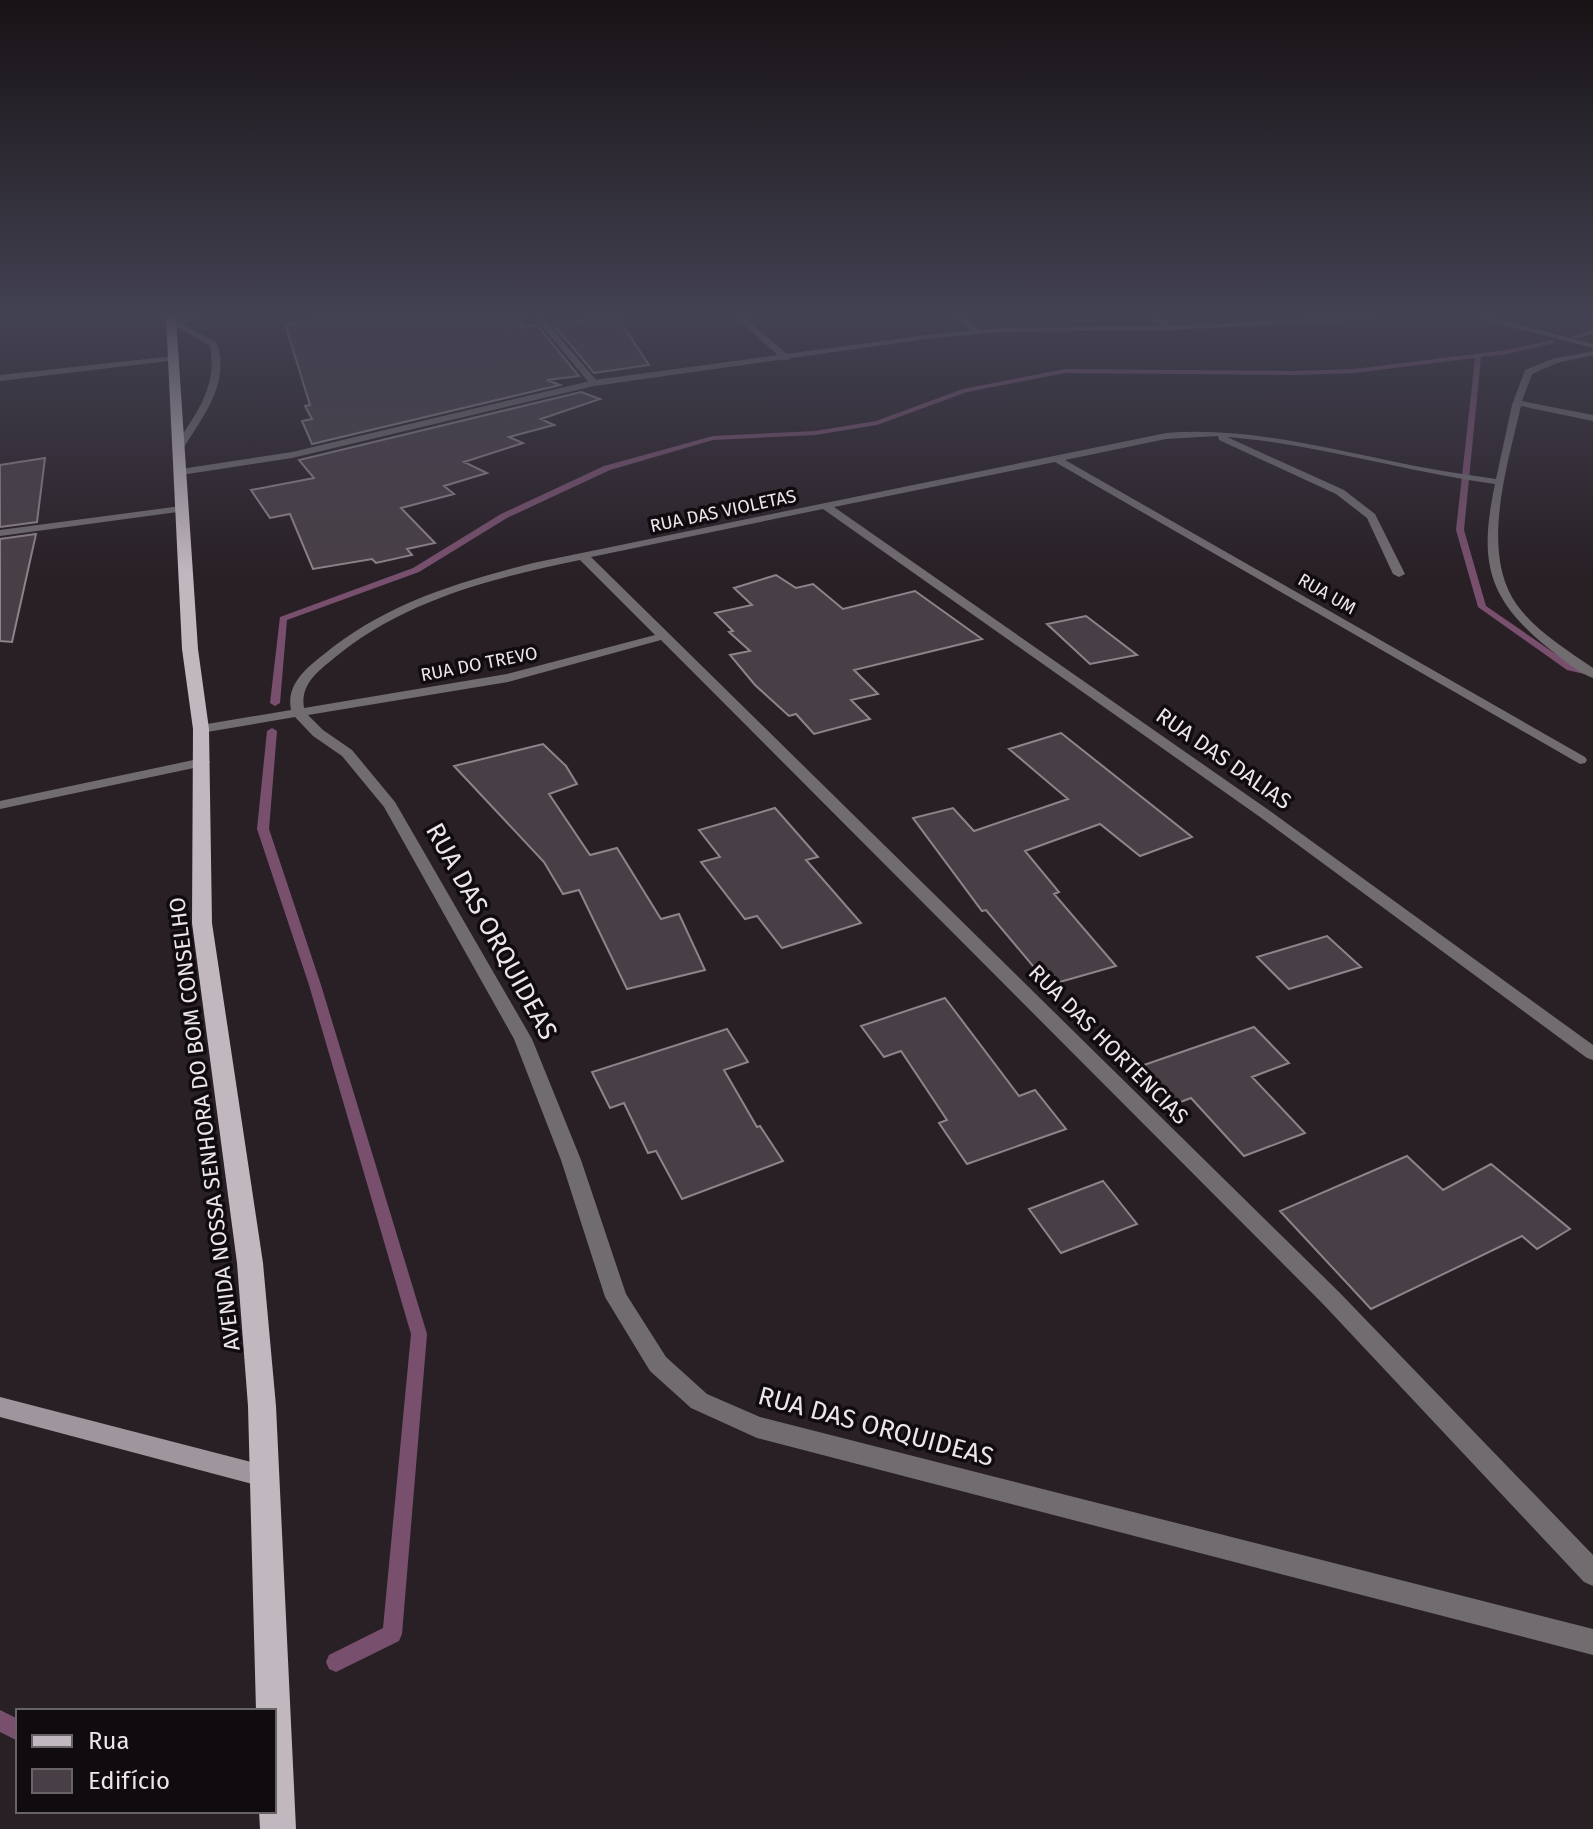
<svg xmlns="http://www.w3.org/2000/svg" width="1593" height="1829" font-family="'Fira Sans',sans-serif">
<rect width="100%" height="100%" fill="#292026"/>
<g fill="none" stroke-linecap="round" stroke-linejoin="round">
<path fill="#78506e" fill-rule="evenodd" d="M 1593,330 L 1593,334 L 1574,339 L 1571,337 Z
M 1552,340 L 1554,343 L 1507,354 L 1481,357 L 1464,530 L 1486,606 L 1573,666 L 1593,670 L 1593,676 L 1567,670 L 1478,607 L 1456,530 L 1475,358 L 1354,373 L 1292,375 L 1065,373 L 967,392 L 877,425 L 815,435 L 713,440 L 610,470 L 507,518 L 419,572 L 287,620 L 280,703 L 275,706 L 270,703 L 280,617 L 413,568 L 501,514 L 604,466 L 713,436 L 815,431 L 876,421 L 963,389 L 1065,369 L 1292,371 L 1354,369 L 1507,350 Z
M 272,728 L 277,731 L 269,829 L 321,985 L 427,1334 L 402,1634 L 399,1641 L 336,1672 L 329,1669 L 326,1662 L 329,1655 L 383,1628 L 411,1334 L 309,985 L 257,829 L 267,731 Z
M 0,1710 L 18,1719 L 18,1741 L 0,1732 Z"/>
</g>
<path fill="#483f46" stroke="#8e838a" stroke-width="2" d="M 334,318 L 522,318 L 522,327 L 537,325 L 579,376 L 547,380 L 560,385 L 312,444 L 302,421 L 312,419 L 305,406 L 310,405 L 285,324 Z
M 618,318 L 649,365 L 594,373 L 552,323 Z
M 581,392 L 600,399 L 541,419 L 554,425 L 509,437 L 523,443 L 464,462 L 487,473 L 444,486 L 454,494 L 401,508 L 435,543 L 407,549 L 412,555 L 376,563 L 372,559 L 313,569 L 290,514 L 270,518 L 251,490 L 314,478 L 299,460 Z
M 45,458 L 37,522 L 0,527 L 0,465 Z
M 36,534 L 12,642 L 0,641 L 0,539 Z
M 776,575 L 796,588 L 813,584 L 843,609 L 915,591 L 982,639 L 854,670 L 878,694 L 851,700 L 870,719 L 814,734 L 796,714 L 789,716 L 755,685 L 730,655 L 750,651 L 729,632 L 733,631 L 715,613 L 752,605 L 734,588 Z
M 1086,616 L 1137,655 L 1090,664 L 1047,624 Z
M 1061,733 L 1192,837 L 1140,856 L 1100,824 L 1025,851 L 1059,892 L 1054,894 L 1116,966 L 1049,985 L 986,910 L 982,911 L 913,818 L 953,808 L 974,831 L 1068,799 L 1009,749 Z
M 543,744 L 566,766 L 577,784 L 549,794 L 590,855 L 617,848 L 661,919 L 679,914 L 705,970 L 627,989 L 579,890 L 563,894 L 544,862 L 454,766 Z
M 775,808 L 818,857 L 806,860 L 861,923 L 782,948 L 757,916 L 745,919 L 701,862 L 720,857 L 699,830 Z
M 1327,936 L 1361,967 L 1289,989 L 1257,957 Z
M 945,998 L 1019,1096 L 1035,1090 L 1066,1129 L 967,1164 L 939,1123 L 947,1120 L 901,1051 L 884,1057 L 861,1026 Z
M 1254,1027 L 1289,1063 L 1252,1077 L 1305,1133 L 1244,1156 L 1191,1098 L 1175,1104 L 1141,1066 Z
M 727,1029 L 748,1062 L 724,1070 L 757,1127 L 760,1126 L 783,1161 L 682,1199 L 656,1151 L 648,1153 L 624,1103 L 610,1108 L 592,1072 Z
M 1407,1156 L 1443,1190 L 1491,1164 L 1570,1229 L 1537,1249 L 1522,1236 L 1371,1309 L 1280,1211 Z
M 1103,1181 L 1137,1224 L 1061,1253 L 1029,1209 Z"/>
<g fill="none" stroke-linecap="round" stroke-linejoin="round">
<path fill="#716c70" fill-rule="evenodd" d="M 176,318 L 205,318 L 179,322 L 217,343 C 230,383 204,415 184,447 L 179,450 L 174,447 C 196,415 218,386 210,346 L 167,321 Z
M 535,318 L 543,318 L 597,381 L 597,385 L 591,385 Z
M 737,318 L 746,318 L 789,356 L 789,360 L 783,360 Z
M 955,318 L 964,318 L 983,332 L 976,334 Z
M 1151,318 L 1161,318 L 1176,328 L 1169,330 Z
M 1478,318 L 1492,318 L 1593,344 L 1593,348 Z
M 1593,351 L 1593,355 L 1557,363 L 1532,374 L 1522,401 L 1593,415 L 1593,421 L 1521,406 C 1508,464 1479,552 1517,605 C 1536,631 1567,650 1593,668 L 1593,678 C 1577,672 1561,658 1547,647 C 1486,597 1479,560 1495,484 C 1405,472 1317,444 1227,437 L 1344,490 L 1375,514 L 1405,574 L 1399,577 L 1393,574 L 1367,518 L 1336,494 L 1219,440 L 1218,436 L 1166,439 L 1065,460 L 1585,757 L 1587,760 L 1585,763 L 1580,764 L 1055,462 L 834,507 L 1270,811 L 1593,1045 L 1593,1060 L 1587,1058 L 1260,817 L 823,509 L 591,557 L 1339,1292 L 1593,1555 L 1593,1586 L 1584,1582 L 1323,1304 L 661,640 L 508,682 L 308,715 L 323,730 L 352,750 L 395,802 L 532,1039 L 581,1160 L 626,1294 L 666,1357 L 707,1394 L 760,1417 L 1593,1629 L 1593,1655 L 757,1438 L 691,1408 L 650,1371 L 605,1297 L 561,1160 L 514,1039 L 384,807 L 342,756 L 313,736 L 295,717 L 201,733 L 194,729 L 201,725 L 291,710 C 286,685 305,669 323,655 C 384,604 458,582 533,563 L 1166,433 C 1242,427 1312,445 1386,460 C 1423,468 1460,474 1496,479 L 1512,405 L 1525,370 L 1552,359 ZM 580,560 L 655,635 L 507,674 L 304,708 C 300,685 317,672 333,659 C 403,600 493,578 580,560 Z
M 174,356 L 177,360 L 0,381 L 0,375 Z
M 181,506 L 186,509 L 185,511 L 0,536 L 0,530 Z
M 203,758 L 208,759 L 210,762 L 208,765 L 0,809 L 0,801 Z"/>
<path fill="#716c70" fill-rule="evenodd" d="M 1331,318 L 1388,318 L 1172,330 L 1003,332 L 934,338 L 594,386 L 292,458 L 181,475 L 176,472 L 181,469 L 292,452 L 594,380 L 934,334 L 1003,328 L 1172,326 Z"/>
<path fill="#9e969c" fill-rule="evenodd" d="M 0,1397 L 267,1466 L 275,1469 L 279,1477 L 275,1485 L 267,1488 L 0,1417 Z"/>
<path fill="#c1b7be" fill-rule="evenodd" d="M 166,318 L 176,318 L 198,649 L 209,729 L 212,923 L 263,1263 L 276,1406 L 296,1829 L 260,1829 L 259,1811 L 274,1811 L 274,1711 L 256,1711 L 248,1406 L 237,1263 L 192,923 L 193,729 L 182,649 Z"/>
</g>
<linearGradient id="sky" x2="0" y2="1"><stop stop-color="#171215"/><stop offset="0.55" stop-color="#434252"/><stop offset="1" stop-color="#434252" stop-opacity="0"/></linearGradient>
<rect width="1593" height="574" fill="url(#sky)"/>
<g text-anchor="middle" stroke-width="7" stroke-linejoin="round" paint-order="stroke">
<g font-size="18" fill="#ece6ea" stroke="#0f0b0e">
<text transform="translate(723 511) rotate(-12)" y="6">RUA DAS VIOLETAS</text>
<text transform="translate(1327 594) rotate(30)" y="6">RUA UM</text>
<text transform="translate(479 664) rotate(-11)" y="6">RUA DO TREVO</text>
</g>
<g font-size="22" fill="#ece6ea" stroke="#0f0b0e">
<text transform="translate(1224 758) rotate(35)" y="8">RUA DAS DALIAS</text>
<text transform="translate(1109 1044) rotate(45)" y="8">RUA DAS HORTENCIAS</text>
<text transform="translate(204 1124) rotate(-97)" y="8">AVENIDA NOSSA SENHORA DO BOM CONSELHO</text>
</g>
<g font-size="26" fill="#ece6ea" stroke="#0f0b0e">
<text transform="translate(492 931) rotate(61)" y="9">RUA DAS ORQUIDEAS</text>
<text transform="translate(876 1426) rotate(15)" y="9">RUA DAS ORQUIDEAS</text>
</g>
</g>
<rect x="16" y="1709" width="260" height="104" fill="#0f0b0e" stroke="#676366" stroke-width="2"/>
<rect x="32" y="1735" width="40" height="12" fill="#c1b7be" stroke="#676366" stroke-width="2"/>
<text x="88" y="1749" font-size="24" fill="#ece6ea">Rua</text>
<rect x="32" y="1769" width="40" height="24" fill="#483f46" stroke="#676366" stroke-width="2"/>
<text x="88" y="1789" font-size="24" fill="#ece6ea">Edifício</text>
</svg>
